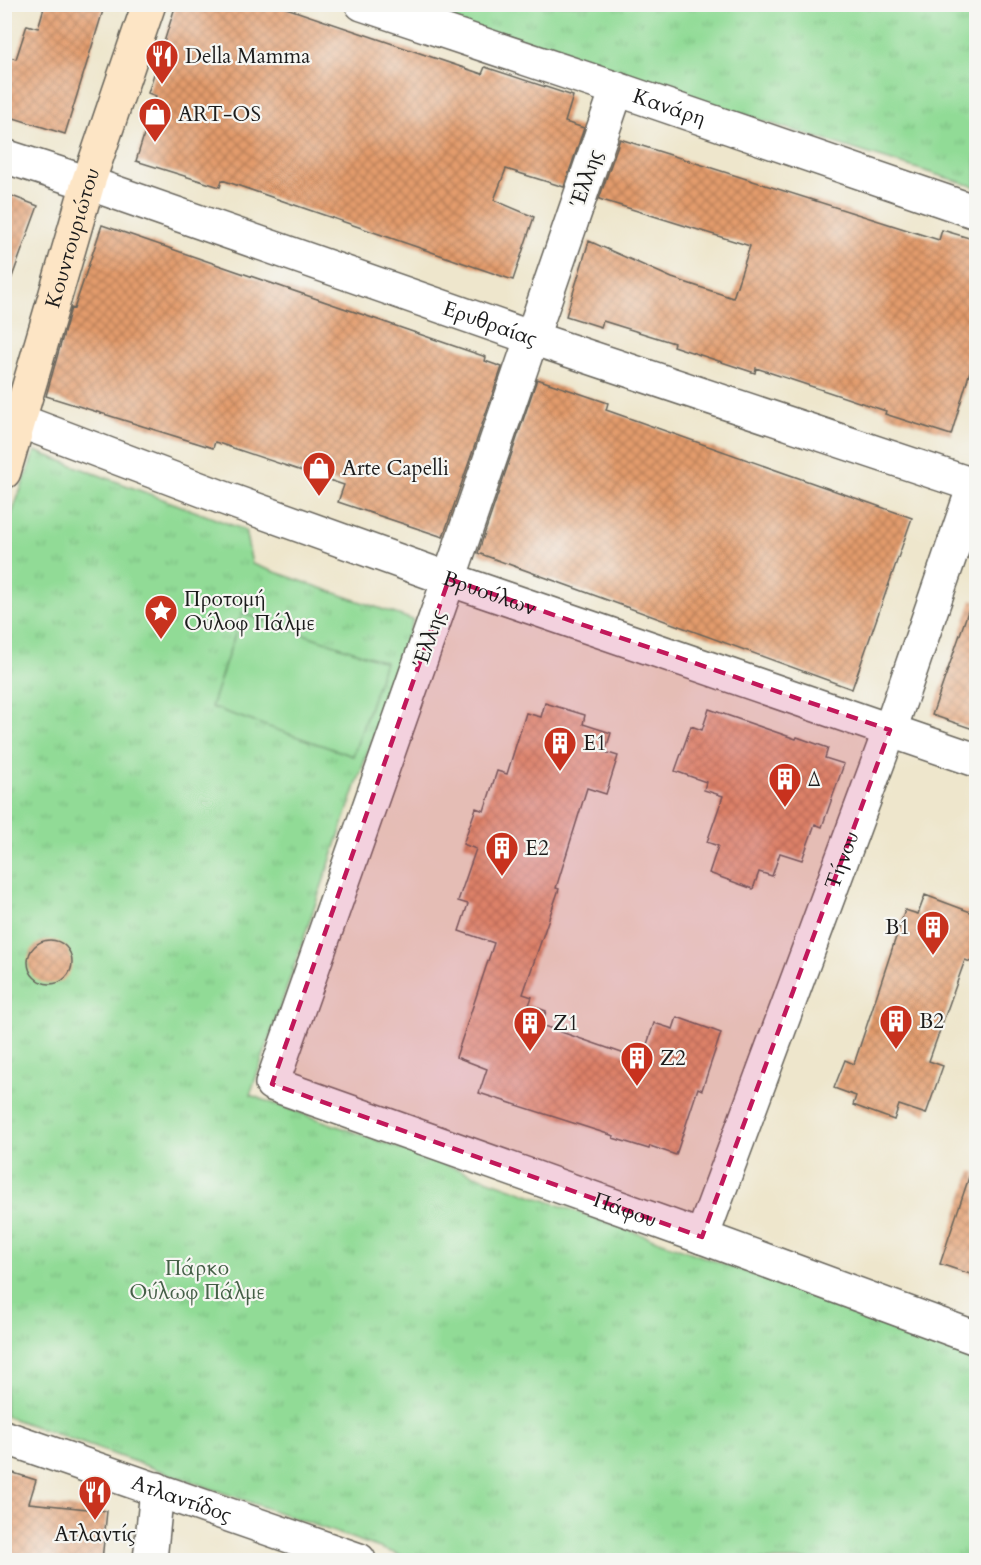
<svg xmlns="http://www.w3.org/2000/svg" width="981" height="1565" font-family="Cardo,serif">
<defs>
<pattern id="grass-tufts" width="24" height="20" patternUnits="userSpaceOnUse" patternTransform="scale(1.5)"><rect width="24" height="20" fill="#91db96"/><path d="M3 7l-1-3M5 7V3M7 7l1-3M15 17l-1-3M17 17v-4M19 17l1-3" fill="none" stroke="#7cbb81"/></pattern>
<pattern id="building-cross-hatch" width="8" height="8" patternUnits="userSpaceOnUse" patternTransform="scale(1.5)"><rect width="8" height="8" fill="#e39b6c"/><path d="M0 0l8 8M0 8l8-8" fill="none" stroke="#b77e58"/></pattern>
</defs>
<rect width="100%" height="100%" fill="#f6f6f2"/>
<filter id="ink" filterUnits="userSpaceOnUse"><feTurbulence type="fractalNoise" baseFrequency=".0167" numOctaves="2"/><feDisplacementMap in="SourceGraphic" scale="12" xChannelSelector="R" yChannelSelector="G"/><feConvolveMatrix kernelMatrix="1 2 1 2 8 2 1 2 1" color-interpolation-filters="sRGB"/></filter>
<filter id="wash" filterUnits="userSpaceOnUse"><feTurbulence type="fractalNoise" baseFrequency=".008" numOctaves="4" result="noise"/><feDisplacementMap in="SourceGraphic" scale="24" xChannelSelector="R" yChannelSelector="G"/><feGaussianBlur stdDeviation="1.35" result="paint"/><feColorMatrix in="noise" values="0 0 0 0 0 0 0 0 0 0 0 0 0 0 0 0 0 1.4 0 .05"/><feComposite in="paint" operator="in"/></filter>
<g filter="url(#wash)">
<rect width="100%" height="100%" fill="#eee6cc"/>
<path fill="url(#grass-tufts)" stroke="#567c59" stroke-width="1.5" d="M 390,5 L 976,5 L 976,187 Z
M 35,451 L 245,530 L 252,564 L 413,620 L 250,1095 L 976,1354 L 976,1560 L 414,1560 L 5,1416 L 4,535 Z"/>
<path fill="#91db96" stroke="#567c59" stroke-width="1.5" d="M 242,613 L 385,662 L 353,756 L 211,707 Z"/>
<g id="blocks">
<path fill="url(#building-cross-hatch)" d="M 45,4 L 105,4 L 65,134 L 4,115 L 4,55 L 16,59 L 27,25 L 38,28 Z
M 176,4 L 286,4 L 286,8 L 482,74 L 485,67 L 573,96 L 565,122 L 584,128 L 564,187 L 506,169 L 494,200 L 534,217 L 513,280 L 222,180 L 220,187 L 136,161 L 156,96 L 148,93 Z
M 620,139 L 939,240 L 942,230 L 976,240 L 976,351 L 951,435 L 885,414 L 886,411 L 756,368 L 755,373 L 673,346 L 674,343 L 603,321 L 601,327 L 566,316 L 589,241 L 672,278 L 733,298 L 750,246 L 599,199 Z
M 4,193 L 38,206 L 8,288 L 4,287 Z
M 102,225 L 486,357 L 485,361 L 502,367 L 443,537 L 338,502 L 344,485 L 215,442 L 213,448 L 46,396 L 71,308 L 74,309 Z
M 537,379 L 608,403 L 606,410 L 912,518 L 852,689 L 478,553 Z
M 972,600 L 976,600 L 976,730 L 932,715 Z
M 545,703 L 585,715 L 583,724 L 611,733 L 605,752 L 618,756 L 606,794 L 587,788 L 556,888 L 559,889 L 523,994 L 532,997 L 529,1005 L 546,1011 L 541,1025 L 642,1060 L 654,1023 L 673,1029 L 677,1017 L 721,1033 L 702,1090 L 698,1088 L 676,1155 L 650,1146 L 649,1149 L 613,1138 L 614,1136 L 479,1093 L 487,1069 L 456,1057 L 494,943 L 459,931 L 468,904 L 458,901 L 476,849 L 463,844 L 476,808 L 484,811 L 497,771 L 507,774 L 526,713 L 541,717 Z
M 709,709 L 796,739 L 797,737 L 828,748 L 825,758 L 844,764 L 822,827 L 815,824 L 802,860 L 780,853 L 772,876 L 759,872 L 753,889 L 709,873 L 718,846 L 707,842 L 723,796 L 704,790 L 706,782 L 675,771 L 691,726 L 702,730 Z
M 925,895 L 976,914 L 976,964 L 965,960 L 929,1061 L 943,1066 L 926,1114 L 899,1105 L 894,1120 L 853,1105 L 856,1096 L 834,1088 L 845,1060 L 854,1064 L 905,910 L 918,914 Z
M28 962a22 22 0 1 1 44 0a22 22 0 1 1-44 0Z
M 971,1171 L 976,1172 L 976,1276 L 940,1264 Z
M 4,1470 L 36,1480 L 29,1503 L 107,1511 L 102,1560 L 17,1560 L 4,1558 Z"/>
</g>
</g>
<g filter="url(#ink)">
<use href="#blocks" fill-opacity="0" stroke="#66635a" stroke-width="1.5"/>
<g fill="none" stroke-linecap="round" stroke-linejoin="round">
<defs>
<g id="minor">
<path id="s1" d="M 362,4 L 617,89 L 976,212"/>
<path id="s2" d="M 617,89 L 449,579 L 272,1084 L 702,1237 L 976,1338"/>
<path id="s3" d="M 4,156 L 88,183 L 532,338 L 976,486"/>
<path id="s4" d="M 702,1237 L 890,730"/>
<path d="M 150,1560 L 157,1489"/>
</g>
<g id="tertiary">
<path id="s5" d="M 20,421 L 221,497 L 449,579 L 976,760"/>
<path d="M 890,730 L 976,480"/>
<path id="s6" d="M 4,1437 L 359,1560"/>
</g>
<g id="secondary">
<path id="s7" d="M 4,472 L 88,183 L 149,4"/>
</g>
</defs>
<use href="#minor" stroke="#66635a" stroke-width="36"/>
<use href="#tertiary" stroke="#66635a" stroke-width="36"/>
<use href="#secondary" stroke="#66635a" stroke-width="36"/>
<use href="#minor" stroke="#fff" stroke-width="33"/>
<use href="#tertiary" stroke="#fff" stroke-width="33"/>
<use href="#secondary" stroke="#fde5c5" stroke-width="33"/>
</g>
</g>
<path fill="#c2185b" fill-opacity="0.2" stroke="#c2185b" stroke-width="4.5" stroke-dasharray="12 8" stroke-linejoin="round" d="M 449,579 L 890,730 L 702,1237 L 272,1084 Z"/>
<defs>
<symbol id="restaurant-pin" viewBox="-11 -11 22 30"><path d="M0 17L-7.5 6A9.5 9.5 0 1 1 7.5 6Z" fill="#c8321e" stroke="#f6f6f2"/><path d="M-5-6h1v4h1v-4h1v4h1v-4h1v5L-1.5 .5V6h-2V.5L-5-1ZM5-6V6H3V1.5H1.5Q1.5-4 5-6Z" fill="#fff"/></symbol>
<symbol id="shop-pin" viewBox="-11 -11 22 30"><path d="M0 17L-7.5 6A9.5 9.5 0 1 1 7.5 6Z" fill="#c8321e" stroke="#f6f6f2"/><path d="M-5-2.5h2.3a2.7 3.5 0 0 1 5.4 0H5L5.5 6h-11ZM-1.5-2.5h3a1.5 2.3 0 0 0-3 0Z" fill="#fff"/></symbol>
<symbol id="sight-pin" viewBox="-11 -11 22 30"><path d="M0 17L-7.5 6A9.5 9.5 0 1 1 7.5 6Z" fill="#c8321e" stroke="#f6f6f2"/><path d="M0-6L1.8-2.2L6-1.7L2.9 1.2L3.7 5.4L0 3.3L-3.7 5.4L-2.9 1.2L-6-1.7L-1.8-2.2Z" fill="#fff"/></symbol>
<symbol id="building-pin" viewBox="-11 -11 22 30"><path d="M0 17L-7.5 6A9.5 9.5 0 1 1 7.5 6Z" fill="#c8321e" stroke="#f6f6f2"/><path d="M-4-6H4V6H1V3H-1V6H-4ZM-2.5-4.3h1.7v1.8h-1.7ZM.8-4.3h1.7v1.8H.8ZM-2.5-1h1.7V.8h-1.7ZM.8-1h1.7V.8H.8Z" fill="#fff"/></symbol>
</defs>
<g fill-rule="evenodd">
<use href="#restaurant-pin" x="143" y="37" width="38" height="52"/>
<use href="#shop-pin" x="136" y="95" width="38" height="52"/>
<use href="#shop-pin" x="300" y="449" width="38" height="52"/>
<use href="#sight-pin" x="142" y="592" width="38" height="52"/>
<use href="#building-pin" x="541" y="724" width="38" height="52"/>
<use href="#building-pin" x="766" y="760" width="38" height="52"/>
<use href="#building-pin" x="483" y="829" width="38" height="52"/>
<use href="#building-pin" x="914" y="908" width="38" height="52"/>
<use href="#building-pin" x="877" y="1002" width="38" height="52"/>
<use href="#building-pin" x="511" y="1004" width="38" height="52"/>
<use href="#building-pin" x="618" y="1039" width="38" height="52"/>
<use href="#restaurant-pin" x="76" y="1473" width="38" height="52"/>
</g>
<g text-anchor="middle" stroke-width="4.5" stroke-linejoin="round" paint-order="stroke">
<g font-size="21" fill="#1c1c1c" stroke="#f6f6f2" text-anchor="start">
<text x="185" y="63">Della Mamma</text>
<text x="178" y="121">ART-OS</text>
<text x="342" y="475">Arte Capelli</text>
<text x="184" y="606">Προτομή<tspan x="184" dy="24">Ούλοφ Πάλμε</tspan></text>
<text x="583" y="750">E1</text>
<text x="808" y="786">Δ</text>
<text x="525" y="855">E2</text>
<text x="910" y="934" text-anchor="end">Β1</text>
<text x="919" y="1028">Β2</text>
<text x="553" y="1030">Ζ1</text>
<text x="660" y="1065">Ζ2</text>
<text x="95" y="1541" text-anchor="middle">Ατλαντίς</text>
</g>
<g font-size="21" fill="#1c1c1c" stroke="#f6f6f2">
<text dy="7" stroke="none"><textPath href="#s1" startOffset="324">Κανάρη</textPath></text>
<text transform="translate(586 178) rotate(-71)" y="7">Έλλης</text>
<text dy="7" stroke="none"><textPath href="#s7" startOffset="244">Κουντουριώτου</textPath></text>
<text dy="7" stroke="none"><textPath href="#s3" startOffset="514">Ερυθραίας</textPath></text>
<text dy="7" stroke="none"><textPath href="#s5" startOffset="500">Βρυούλων</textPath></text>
<text transform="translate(429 638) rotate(-71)" y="7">Έλλης</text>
<text dy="7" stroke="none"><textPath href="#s4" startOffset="402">Τήνου</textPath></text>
<text dy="7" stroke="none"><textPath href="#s2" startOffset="1428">Πάφου</textPath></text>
<text dy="7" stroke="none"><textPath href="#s6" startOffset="188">Ατλαντίδος</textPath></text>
</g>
<g font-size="21" fill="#455f47" stroke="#f6f6f2">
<text x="197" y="1275">Πάρκο<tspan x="197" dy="24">Ούλωφ Πάλμε</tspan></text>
</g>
</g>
<rect width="981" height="1565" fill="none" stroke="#f6f6f2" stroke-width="24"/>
</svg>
